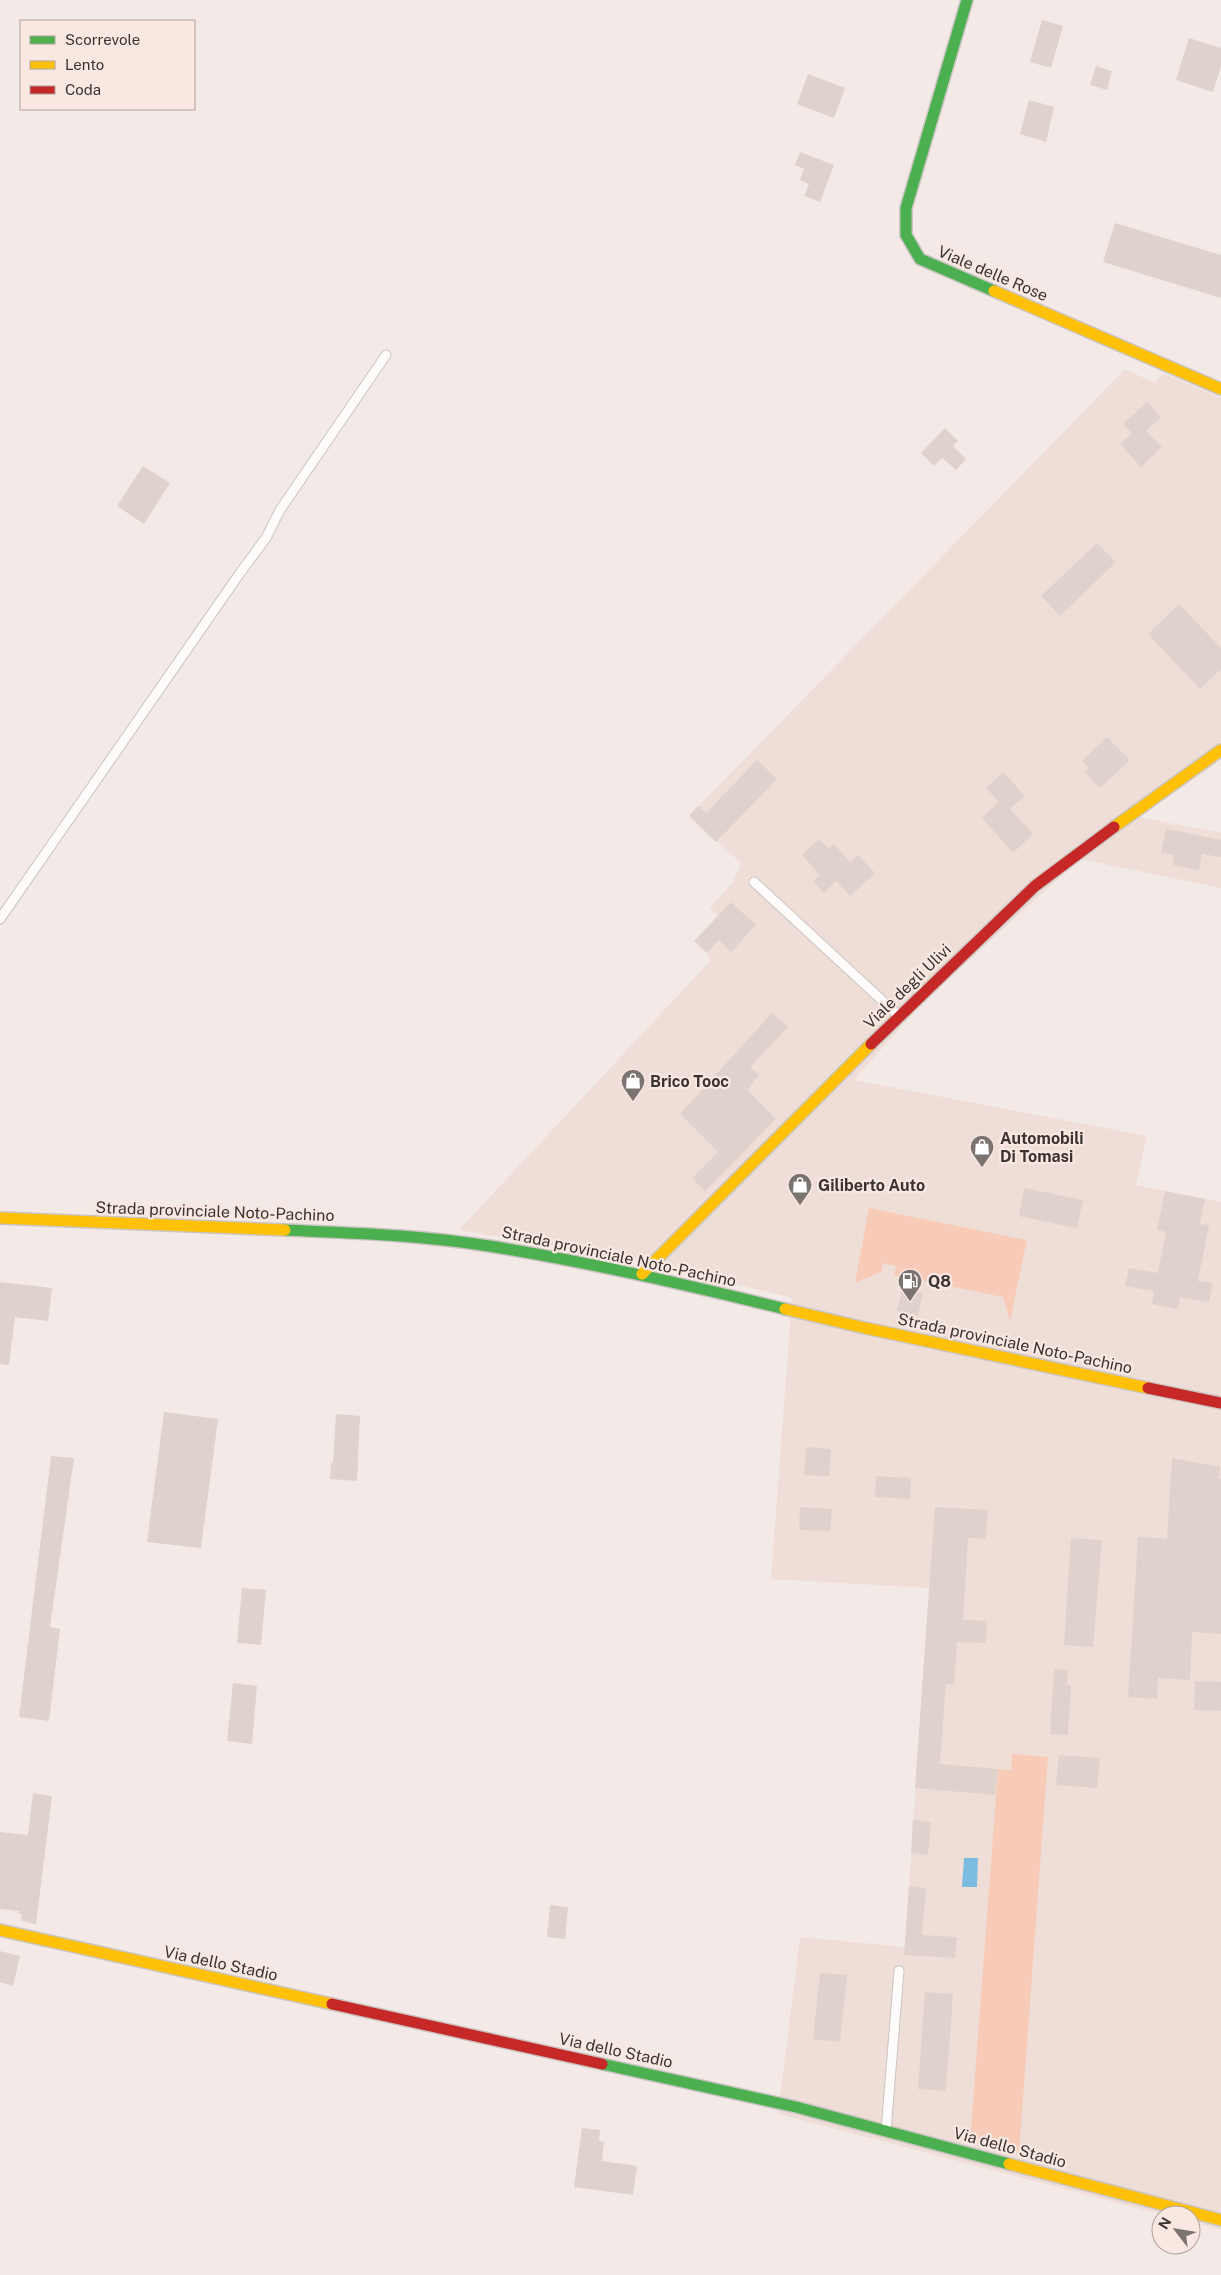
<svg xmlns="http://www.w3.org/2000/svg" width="1221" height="2275" font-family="'Public Sans',sans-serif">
<rect width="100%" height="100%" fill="#f3eae7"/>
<path fill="#efded7" d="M 1125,369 L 1155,383 L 1163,373 L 1221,398 L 1221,760 L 1139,817 L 1221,833 L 1221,888 L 1080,859 L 922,1003 L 854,1080 L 1147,1136 L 1136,1185 L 1221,1202 L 1221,2230 L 778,2114 L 800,1937 L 905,1947 L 929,1588 L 771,1579 L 792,1298 L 628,1258 L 459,1230 L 711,960 L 707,953 L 695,941 L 718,916 L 710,908 L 733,882 L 741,863 L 689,816 Z"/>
<path fill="#f7cbb8" d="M 869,1208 L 1027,1240 L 1010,1321 L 1003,1297 L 894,1275 L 896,1266 L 883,1263 L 881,1272 L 855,1283 Z
M 1012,1754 L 1048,1757 L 1019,2154 L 961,2138 L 971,2129 L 998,1769 L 1011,1770 Z"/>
<path fill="#7dbce1" d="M 964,1858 L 978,1858 L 977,1887 L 962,1887 Z"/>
<path fill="#dfd1cb" d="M 1042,20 L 1063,26 L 1051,68 L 1030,62 Z
M 1189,38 L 1221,48 L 1221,66 L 1213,92 L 1176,80 Z
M 1096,66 L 1112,71 L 1107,90 L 1090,85 Z
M 808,74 L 845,88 L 834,118 L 797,104 Z
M 1029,100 L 1054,107 L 1046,142 L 1020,134 Z
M 800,152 L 834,165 L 820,202 L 804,196 L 809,184 L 800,180 L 804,169 L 795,165 Z
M 1115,223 L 1221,255 L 1221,298 L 1103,262 Z
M 1147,402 L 1161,417 L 1146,431 L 1162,447 L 1141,467 L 1120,444 L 1132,433 L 1123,424 Z
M 945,428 L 958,441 L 953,446 L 966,459 L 956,470 L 942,458 L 934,466 L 921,453 Z
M 143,466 L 170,483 L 144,524 L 117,506 Z
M 1097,543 L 1116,562 L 1060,616 L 1041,596 Z
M 1179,604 L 1221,648 L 1221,669 L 1200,689 L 1148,634 Z
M 1107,737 L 1130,760 L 1100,788 L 1084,772 L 1089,768 L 1082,761 Z
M 757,760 L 777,779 L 716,842 L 689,816 L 698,806 L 706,813 Z
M 1003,772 L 1025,796 L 1010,809 L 1033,834 L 1013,853 L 982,818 L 999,802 L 986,788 Z
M 1166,829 L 1221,840 L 1221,857 L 1202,854 L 1199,870 L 1173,865 L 1174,855 L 1161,853 Z
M 819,839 L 829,849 L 834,844 L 850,862 L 858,855 L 875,873 L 850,896 L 836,881 L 824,893 L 813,881 L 820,875 L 802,855 Z
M 731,902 L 756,925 L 731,952 L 719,940 L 707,953 L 694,941 Z
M 772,1013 L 788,1027 L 750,1067 L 759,1075 L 747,1090 L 776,1119 L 705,1191 L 692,1178 L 718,1152 L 680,1114 Z
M 1024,1188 L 1083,1200 L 1077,1228 L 1019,1216 Z
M 1165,1191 L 1205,1199 L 1200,1224 L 1209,1225 L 1198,1281 L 1213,1283 L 1209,1302 L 1180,1297 L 1178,1309 L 1152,1304 L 1154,1291 L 1125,1286 L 1129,1268 L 1158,1273 L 1166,1232 L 1157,1230 Z
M 0,1282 L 52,1288 L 48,1321 L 15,1317 L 9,1365 L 0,1364 Z
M 902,1289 L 923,1293 L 918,1316 L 897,1311 Z
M 164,1412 L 218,1419 L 201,1548 L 147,1542 Z
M 336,1414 L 360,1416 L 357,1481 L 330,1479 L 331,1463 L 333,1463 Z
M 806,1447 L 831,1449 L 829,1476 L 804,1475 Z
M 51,1456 L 74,1458 L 50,1627 L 60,1629 L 49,1721 L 19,1717 Z
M 1172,1458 L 1220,1467 L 1219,1478 L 1221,1479 L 1221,1634 L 1192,1632 L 1190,1680 L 1158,1678 L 1157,1699 L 1128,1697 L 1138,1537 L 1167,1539 Z
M 876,1476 L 911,1478 L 910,1499 L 875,1497 Z
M 800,1507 L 832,1509 L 830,1531 L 799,1530 Z
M 935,1507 L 988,1510 L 986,1539 L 968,1538 L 963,1620 L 987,1621 L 986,1643 L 957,1642 L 954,1684 L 946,1684 L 940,1764 L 998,1769 L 995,1795 L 915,1788 Z
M 1071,1538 L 1102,1540 L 1093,1647 L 1064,1645 Z
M 242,1588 L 266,1590 L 261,1645 L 237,1643 Z
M 1054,1669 L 1068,1670 L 1067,1685 L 1071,1685 L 1068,1735 L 1050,1734 Z
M 1195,1681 L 1221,1682 L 1221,1711 L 1194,1710 Z
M 233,1683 L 257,1686 L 252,1744 L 227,1741 Z
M 1059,1755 L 1100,1758 L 1097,1788 L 1056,1785 Z
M 33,1793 L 52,1796 L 36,1924 L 21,1921 L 22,1914 L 18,1914 L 19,1911 L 0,1909 L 0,1832 L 28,1835 Z
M 913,1820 L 931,1822 L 928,1855 L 911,1853 Z
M 909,1886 L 926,1888 L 922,1935 L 957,1937 L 955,1958 L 904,1955 Z
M 550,1905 L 568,1907 L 565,1939 L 547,1937 Z
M 0,1951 L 20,1956 L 13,1986 L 0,1982 Z
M 820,1973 L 847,1975 L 840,2042 L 813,2039 Z
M 925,1992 L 953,1994 L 946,2091 L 918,2089 Z
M 582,2128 L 600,2130 L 599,2141 L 604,2142 L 602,2161 L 637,2166 L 633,2195 L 574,2187 Z"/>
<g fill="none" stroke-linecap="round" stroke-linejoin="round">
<defs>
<path id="lane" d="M 754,882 L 899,1016
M 0,919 L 240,573 L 266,538 L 280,510 L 386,355
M 886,2131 L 899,1971"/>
<path id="fast" d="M 967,0 L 906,208 L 906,235 L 920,259 L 994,291
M 285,1230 C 353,1233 421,1235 489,1246 C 589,1262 687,1285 785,1309
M 602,2064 L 796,2107 L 1009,2164"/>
<path id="slow" d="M 994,291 L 1221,389
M 1114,827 L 1221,750
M 0,1218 L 285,1230
M 642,1274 L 871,1044
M 785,1309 L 865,1328 L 1148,1388
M 0,1930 L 332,2004
M 1009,2164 L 1221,2220"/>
<path id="jam" d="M 871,1044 L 1035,886 L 1114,827
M 1148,1388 L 1221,1403
M 332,2004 L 602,2064"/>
</defs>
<use href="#lane" stroke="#cbc5c2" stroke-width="11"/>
<use href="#fast" stroke="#cbc5c2" stroke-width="14"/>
<use href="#slow" stroke="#cbc5c2" stroke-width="14"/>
<use href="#jam" stroke="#cbc5c2" stroke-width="14"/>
<use href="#lane" stroke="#fdfcfb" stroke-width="9"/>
<use href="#fast" stroke="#4caf50" stroke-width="11"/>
<use href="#slow" stroke="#ffc107" stroke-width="11"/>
<use href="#jam" stroke="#c62828" stroke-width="11"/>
</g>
<defs>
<symbol id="shop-pin" viewBox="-11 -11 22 30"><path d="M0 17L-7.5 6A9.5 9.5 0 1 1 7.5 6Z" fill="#7b7370" stroke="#f9e8e1"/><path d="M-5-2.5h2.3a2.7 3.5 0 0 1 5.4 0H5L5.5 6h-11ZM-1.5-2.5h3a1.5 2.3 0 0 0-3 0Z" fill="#fff"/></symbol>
<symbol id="fuel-pin" viewBox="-11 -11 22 30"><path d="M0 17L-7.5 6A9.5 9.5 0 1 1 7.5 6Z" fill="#7b7370" stroke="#f9e8e1"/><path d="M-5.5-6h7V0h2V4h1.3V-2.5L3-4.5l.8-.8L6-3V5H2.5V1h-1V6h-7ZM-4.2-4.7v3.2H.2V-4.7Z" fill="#fff"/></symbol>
</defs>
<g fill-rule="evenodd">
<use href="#shop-pin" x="619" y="1067" width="28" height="38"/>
<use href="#shop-pin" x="968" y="1133" width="28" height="38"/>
<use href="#shop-pin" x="786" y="1171" width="28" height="38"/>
<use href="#fuel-pin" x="896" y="1267" width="28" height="38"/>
</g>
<g text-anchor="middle" stroke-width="4.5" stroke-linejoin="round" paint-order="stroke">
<g font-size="16" fill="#3a3330" stroke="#f9e8e1">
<text transform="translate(993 273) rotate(23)" y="6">Viale delle Rose</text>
<text transform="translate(907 986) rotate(-44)" y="6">Viale degli Ulivi</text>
<text transform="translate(215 1211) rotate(2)" y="6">Strada provinciale Noto-Pachino</text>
<text transform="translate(619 1256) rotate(12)" y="6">Strada provinciale Noto-Pachino</text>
<text transform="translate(1015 1343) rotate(12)" y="6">Strada provinciale Noto-Pachino</text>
<text transform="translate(221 1963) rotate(12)" y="6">Via dello Stadio</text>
<text transform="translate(616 2050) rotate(12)" y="6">Via dello Stadio</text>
<text transform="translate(1010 2147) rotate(15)" y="6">Via dello Stadio</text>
</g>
<g font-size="16" font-weight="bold" fill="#3a3330" stroke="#f9e8e1" text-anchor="start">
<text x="650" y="1087">Brico Tooc</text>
<text x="1000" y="1144">Automobili<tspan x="1000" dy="18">Di Tomasi</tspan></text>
<text x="818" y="1191">Giliberto Auto</text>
<text x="928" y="1287">Q8</text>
</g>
</g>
<rect x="20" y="20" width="175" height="90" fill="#f9e8e1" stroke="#ada09a"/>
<rect x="30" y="36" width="25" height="8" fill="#4caf50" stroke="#ada09a"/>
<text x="65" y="45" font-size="15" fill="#3a3330">Scorrevole</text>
<rect x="30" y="61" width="25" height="8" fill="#ffc107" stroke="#ada09a"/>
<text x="65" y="70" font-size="15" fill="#3a3330">Lento</text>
<rect x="30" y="86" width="25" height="8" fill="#c62828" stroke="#ada09a"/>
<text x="65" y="95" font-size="15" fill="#3a3330">Coda</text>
<g transform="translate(1176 2230) rotate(301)"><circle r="24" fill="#f9e8e1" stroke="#ada09a"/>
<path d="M0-4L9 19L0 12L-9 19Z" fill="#7b7370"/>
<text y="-8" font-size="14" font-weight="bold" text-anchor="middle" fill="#3a3330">N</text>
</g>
</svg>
